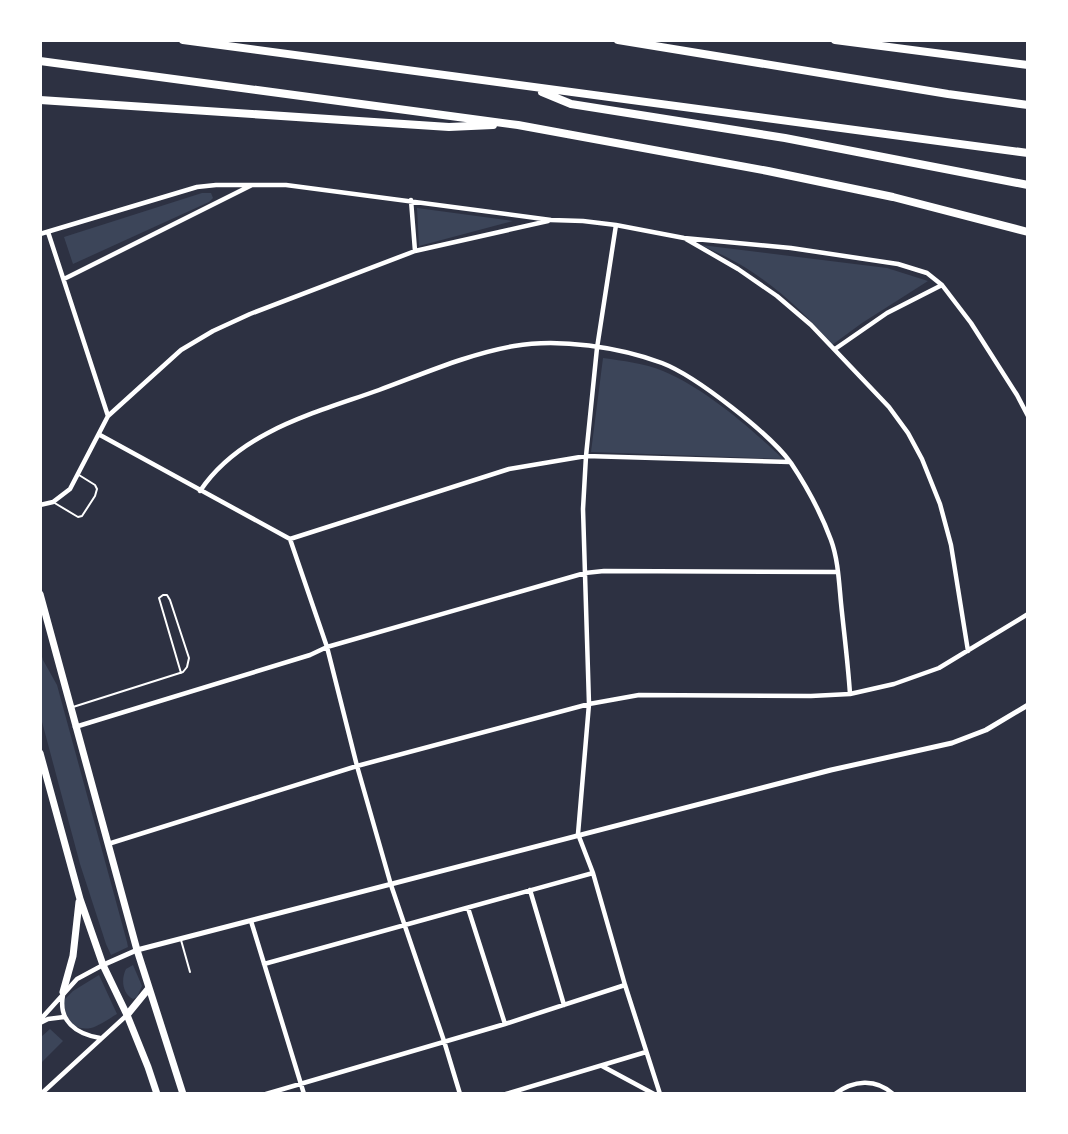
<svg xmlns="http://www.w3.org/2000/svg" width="1068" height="1134" font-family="'Space Grotesk',sans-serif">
<rect width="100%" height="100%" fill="#2d3142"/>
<path fill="#3c4559" d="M 202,193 L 211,193 L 213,198 L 209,202 L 73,264 L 64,237 Z
M 417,208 L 513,221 L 419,246 Z
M 701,245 L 887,268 L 928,281 L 862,323 L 832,345 C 808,316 778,288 746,268 C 732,259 716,252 701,245 Z
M 603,358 C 623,361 644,363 663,371 C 703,387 752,429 783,459 L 591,452 Z
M 40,650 L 43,660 L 57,685 L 127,942 L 128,947 L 111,955 L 106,944 L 80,864 L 41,718 Z
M 133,965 L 142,986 L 137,997 L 133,999 C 122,993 121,979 126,969 Z
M 99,975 L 117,1014 C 110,1018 99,1026 91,1028 C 72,1032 64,1015 64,1000 L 73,991 Z
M 50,1029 L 63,1041 L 41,1063 L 41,1037 Z"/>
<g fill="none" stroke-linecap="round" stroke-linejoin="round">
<path stroke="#fff" stroke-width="2" d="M 53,502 L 78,517 L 82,516 L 95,496 L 97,489 L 95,485 L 79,475
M 73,707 L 183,672 L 187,667 L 189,658 L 170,600 L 167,595 L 163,595 L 159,598 L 181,673
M 181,940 L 190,972"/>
<path stroke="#fff" stroke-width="4.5" d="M 411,200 L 415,251
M 616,225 L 597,348 L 586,456 L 583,509 L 589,704 L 578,834 L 593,873 L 625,985 L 660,1094
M 48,232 L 108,416
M 40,234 L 197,187 L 216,185 L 286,185 L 551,220 L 583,221 L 616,225 L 684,238 L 791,248 L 898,264 L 927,273 L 942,285 L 971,323 L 1017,395 L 1028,416
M 686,239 L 738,269 L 777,296 L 811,325 L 889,407 L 908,433 L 922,459 L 940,504 L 951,545 L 968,651
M 64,279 L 252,185
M 835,349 L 887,313 L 942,285
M 100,435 L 290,539 L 327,647 L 357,766 L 391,885 L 444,1041 L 460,1094
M 200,491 C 240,431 315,413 379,390 C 423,374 468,354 514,346 C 559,338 619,347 662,363 C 696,376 770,434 791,463 C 807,487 821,513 831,540 C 838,559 839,582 841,603 C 844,633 848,663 850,694
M 40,505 L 53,502 L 70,489 L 108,416 L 181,350 L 213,331 L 250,314 L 415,251 L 548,221
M 290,539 L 509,469 L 586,456 L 790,462
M 75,727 L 310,655 L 327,647 L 585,573 L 604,571 L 838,572
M 108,844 L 357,766 L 589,704 L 639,695 L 811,696 L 850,694 L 894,684 L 939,668 L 1028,614
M 530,890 L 564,1005
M 468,908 L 505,1024
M 251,921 L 304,1094
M 264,964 L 593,873
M 63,995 C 58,1021 76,1034 100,1038
M 40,1020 L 77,979 L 103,965
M 40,1023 L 48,1019 L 64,1017
M 602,1066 L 654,1094
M 41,1094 L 127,1015
M 266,1094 L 505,1024 L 625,985
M 506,1094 L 646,1052
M 835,1094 C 853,1080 876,1078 893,1094"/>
<path stroke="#fff" stroke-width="5" d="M 103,965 L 137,950 L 831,770 L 952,743 L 986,730 L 1028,705"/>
<path stroke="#fff" stroke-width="7" d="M 40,594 L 137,950 L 183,1094
M 40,753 L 80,899 L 103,965 L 127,1015 L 148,1067 L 157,1094
M 63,992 L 73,956 L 79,902
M 127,1015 L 149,988"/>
<path stroke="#fff" stroke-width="8" d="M 183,40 L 1028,153
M 618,40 L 948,94 L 1028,105
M 835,40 L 1028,65
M 40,61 L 518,125 L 768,171 L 893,197 L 1028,232
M 542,92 L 571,104 L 785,138 L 1028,185
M 40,100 L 449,127 L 493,125"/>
</g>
<rect width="1068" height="1134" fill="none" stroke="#ffffff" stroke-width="84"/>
</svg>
